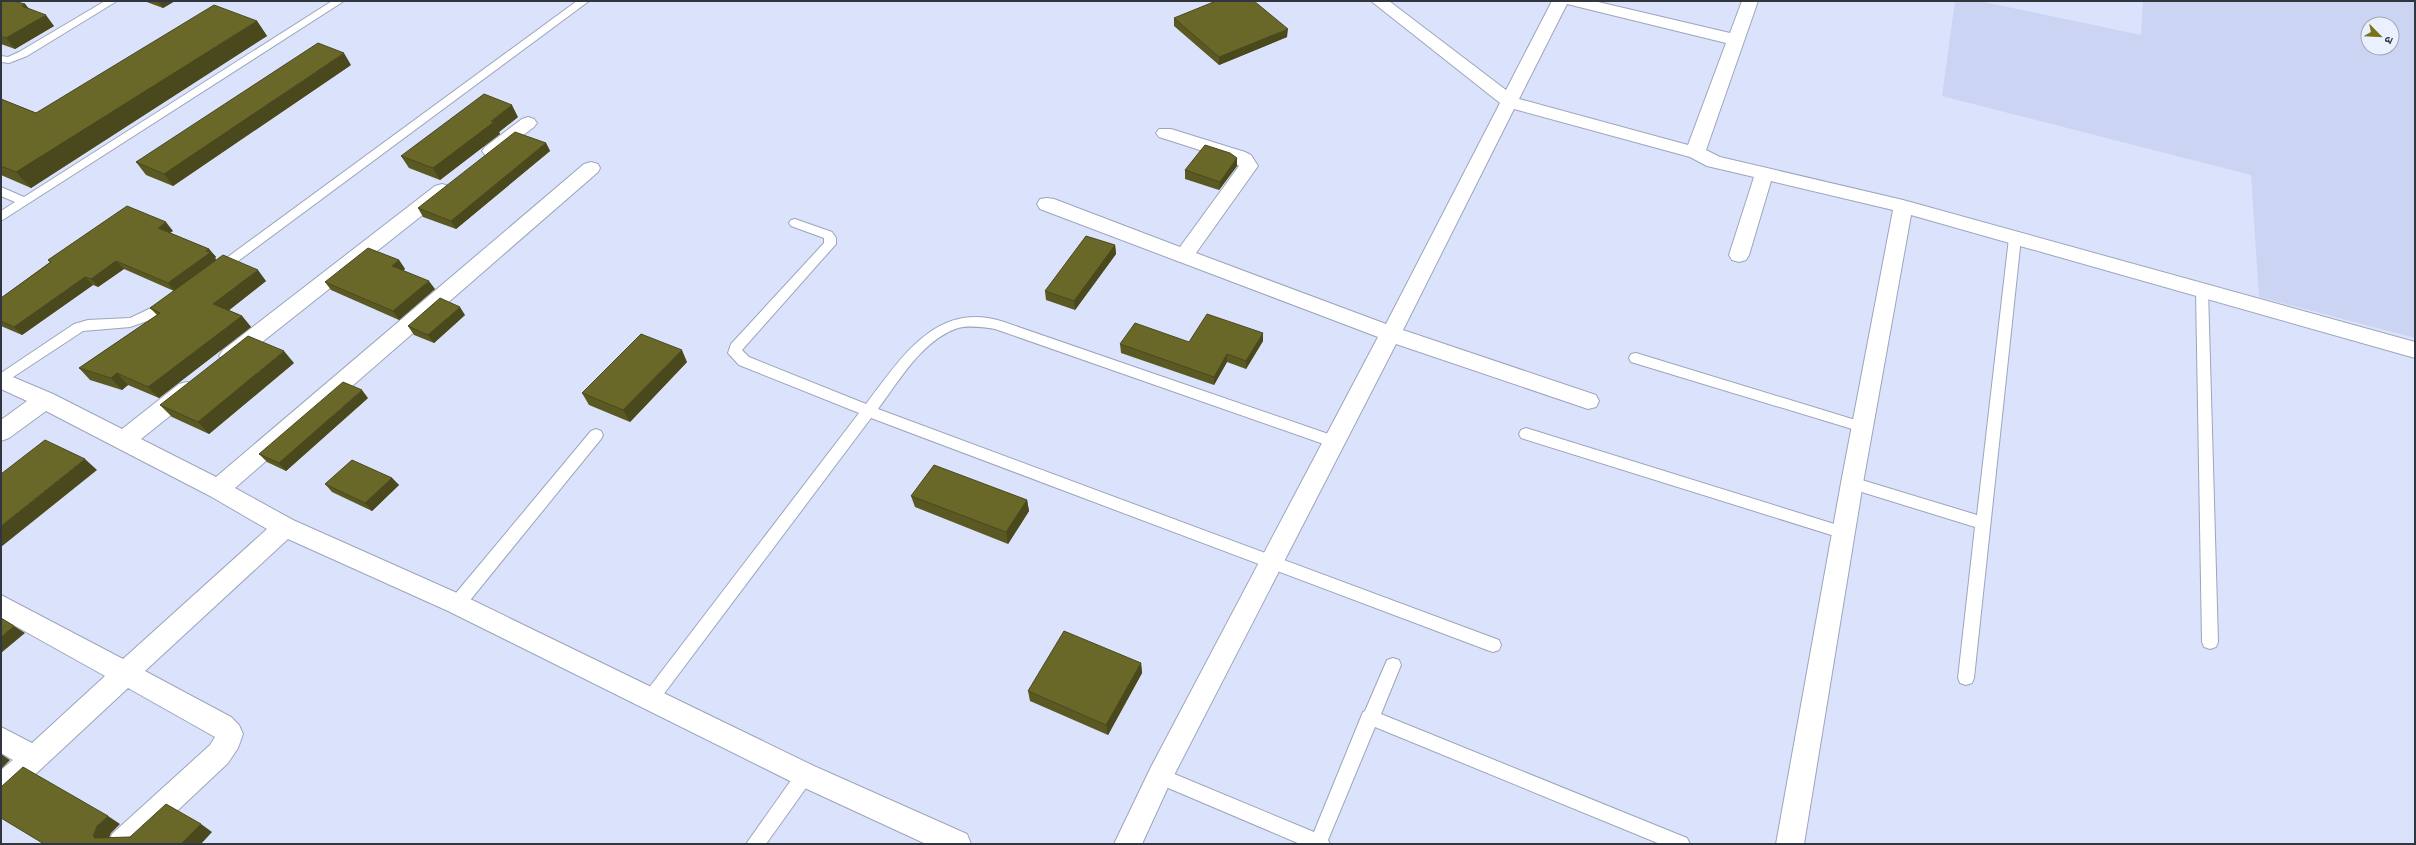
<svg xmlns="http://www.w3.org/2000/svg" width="2416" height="845" font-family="'Sofia Sans Condensed','Noto Sans Devanagari',sans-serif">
<rect width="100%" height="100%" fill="#dae3fb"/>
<path fill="#cbd5f3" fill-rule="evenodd" d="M 1955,1 L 1979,1 L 2141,35 L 2143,1 L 2415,1 L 2415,338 L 2259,297 L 2251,175 L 1942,96 ZM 2368,24 L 2392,24 L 2392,48 L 2368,48 Z"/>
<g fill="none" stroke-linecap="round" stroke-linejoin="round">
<defs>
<path id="lane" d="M 105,1 L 117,1 L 27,56 L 9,63 L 1,62 L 1,56 L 8,57 L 19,52 Z
M 332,1 L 344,1 L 1,221 L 1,211 L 15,202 L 1,196 L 1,187 L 24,197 Z
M 577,1 L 589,1 L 222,273 L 214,273 L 212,270 L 214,267 Z
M 795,219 L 832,232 L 836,238 L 836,244 L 742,350 L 749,357 L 866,404 C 900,360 935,301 1001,321 L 1340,438 L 1342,442 L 1340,446 L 1335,448 L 995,329 C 983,327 970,325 958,328 C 922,340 899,381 878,409 L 1499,640 L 1501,645 L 1499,650 L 1493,652 L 1487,650 L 871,418 L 657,703 L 651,705 L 645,703 L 643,698 L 645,693 L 859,413 L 739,365 L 728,353 L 731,344 L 824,243 L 824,238 L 791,226 L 789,223 L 791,220 Z
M 2015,234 L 2021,238 L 1974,678 L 1972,683 L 1966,685 L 1960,683 L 1958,678 L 1975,527 L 1852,489 L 1847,487 L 1845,483 L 1847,479 L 1852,477 L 1977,515 L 2009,238 Z
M 2202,285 L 2208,290 L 2218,642 L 2216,647 L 2210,649 L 2204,647 L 2202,642 L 2196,290 Z
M 170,299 L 176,304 L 175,307 L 156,318 L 130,327 L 83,331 L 1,385 L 1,373 L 74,324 L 88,320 L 130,318 Z
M 1636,353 L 1862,422 L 1867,423 L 1869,427 L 1867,431 L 1862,432 L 1631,362 L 1629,358 L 1631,354 Z
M 1526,428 L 1844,527 L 1849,529 L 1851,533 L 1849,537 L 1844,539 L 1521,438 L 1519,434 L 1521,430 Z
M 596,429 L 601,431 L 603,435 L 601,439 L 463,609 L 457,611 L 451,609 L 449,604 L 451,599 L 591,431 Z
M 1393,658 L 1399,660 L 1401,665 L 1381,714 L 1687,838 L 1690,844 L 1660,844 L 1375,727 L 1328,840 L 1330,844 L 1300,844 L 1154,782 L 1151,776 L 1154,770 L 1160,768 L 1314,832 L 1363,712 L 1365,711 L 1387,660 Z
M 805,767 L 811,769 L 814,775 L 811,781 L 766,844 L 746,844 L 799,769 Z"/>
<path id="street" d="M 1371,1 L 1389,1 L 1506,90 L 1552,1 L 1594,1 L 1730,33 L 1742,1 L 1758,1 L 1706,150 L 1720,157 L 1903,200 L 2415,342 L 2415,358 L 1911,215 L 1863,483 L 1804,844 L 1776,844 L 1841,483 L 1893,210 L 1771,181 L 1749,255 L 1746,260 L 1739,262 L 1732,260 L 1729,255 L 1754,177 L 1707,166 L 1690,157 L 1514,109 L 1403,330 L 1596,395 L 1599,401 L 1596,407 L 1588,409 L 1396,344 L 1169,785 L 1142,844 L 1114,844 L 1151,767 L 1378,337 L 1040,209 L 1037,204 L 1040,199 L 1047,198 L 1054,199 L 1180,247 L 1239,166 L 1231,160 L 1159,137 L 1156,133 L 1159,129 L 1171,129 L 1245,152 L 1251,155 L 1258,166 L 1196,253 L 1386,324 L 1500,103 ZM 1567,4 L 1726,43 L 1688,145 L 1519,99 Z
M 528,117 L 534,119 L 537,123 L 534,127 L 497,155 L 491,157 L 485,155 L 482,151 L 485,147 L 522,119 Z
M 591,162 L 598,164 L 600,168 L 598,172 L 235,488 L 293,520 L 466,597 L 814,766 L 967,834 L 971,844 L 926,844 L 796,784 L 448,611 L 288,539 L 145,671 L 231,717 L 239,725 L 243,734 L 238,748 L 228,763 L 142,844 L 108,844 L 112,834 L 210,745 L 215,737 L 128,688 L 11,797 L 1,801 L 1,770 L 13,760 L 1,753 L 1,727 L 32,743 L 105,676 L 1,618 L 1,595 L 123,659 L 267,529 L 210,496 L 46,411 L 9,438 L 1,441 L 1,420 L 27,401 L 1,389 L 1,372 L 53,394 L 122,429 L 179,384 L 187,382 L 195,384 L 198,390 L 195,396 L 141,439 L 216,477 L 584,164 Z
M 442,184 L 449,186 L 451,190 L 449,194 L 237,362 L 230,364 L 223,362 L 219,356 L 223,350 L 435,186 Z"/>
</defs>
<use href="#lane" stroke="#9da5bc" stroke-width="2"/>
<use href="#street" stroke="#9da5bc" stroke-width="2"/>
<use href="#lane" fill="#fff" fill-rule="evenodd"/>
<use href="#street" fill="#fff" fill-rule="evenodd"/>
</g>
<path fill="#5b5923" d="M 1,1 L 25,4 L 29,9 L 54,26 L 15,49 L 1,44 Z
M 144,1 L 175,1 L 163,8 Z
M 1174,18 L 1287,37 L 1219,65 L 1174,26 Z
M 257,21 L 267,36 L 31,188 L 1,175 L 1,99 L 36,113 Z
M 351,65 L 173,186 L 146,175 L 136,162 Z
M 518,117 L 499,132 L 500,134 L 440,180 L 409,168 L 401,156 Z
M 546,143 L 550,151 L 456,229 L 423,217 L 418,208 Z
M 1237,158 L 1237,166 L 1219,190 L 1185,179 L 1185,170 Z
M 173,231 L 170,233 L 209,249 L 216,257 L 215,258 L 216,260 L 266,281 L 229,310 L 242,316 L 251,327 L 159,398 L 128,385 L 122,390 L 90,380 L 79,368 L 157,315 L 150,308 L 174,291 L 124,269 L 98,287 L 93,285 L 22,335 L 1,326 L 1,298 L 50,262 L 48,260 Z
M 1115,245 L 1116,254 L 1075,310 L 1046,300 L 1045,291 Z
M 399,260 L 405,269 L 403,270 L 435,289 L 399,320 L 331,290 L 325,282 Z
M 465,315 L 434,343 L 414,335 L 408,326 Z
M 1263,341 L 1246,369 L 1227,362 L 1214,385 L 1121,353 L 1120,344 L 1189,342 Z
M 687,362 L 630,422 L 589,405 L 582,393 Z
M 294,363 L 209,434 L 172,417 L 160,405 Z
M 368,398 L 286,471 L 267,462 L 259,454 Z
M 392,478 L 399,485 L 372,511 L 332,492 L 325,484 Z
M 911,496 L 1027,500 L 1029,511 L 1008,544 L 915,507 Z
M 1141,663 L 1142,673 L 1108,735 L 1030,701 L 1028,691 Z"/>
<path fill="#4a491d" d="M 158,1 L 175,1 L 163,8 Z
M 25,4 L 34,15 L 22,6 Z
M 46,15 L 54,26 L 15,49 L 6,38 Z
M 257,21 L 267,36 L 31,188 L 16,172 Z
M 1288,29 L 1287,37 L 1219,65 L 1219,57 Z
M 344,53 L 351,65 L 173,186 L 164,174 Z
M 512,105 L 518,117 L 499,132 L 500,134 L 440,180 L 433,168 L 491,121 Z
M 546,143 L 550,151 L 456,229 L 451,221 Z
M 1237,158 L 1237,166 L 1219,190 L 1220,182 Z
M 166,222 L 173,231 L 165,236 L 158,228 Z
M 1115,245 L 1116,254 L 1075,310 L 1074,301 Z
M 209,249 L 216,257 L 215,258 L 217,261 L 175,292 L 168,283 Z
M 399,260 L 405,269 L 398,274 L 392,266 Z
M 116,261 L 124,269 L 98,287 L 91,279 Z
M 258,270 L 266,281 L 223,315 L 213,304 Z
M 85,277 L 93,285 L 22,335 L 14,327 Z
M 429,281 L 435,289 L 399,320 L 393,311 Z
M 460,307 L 465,315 L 434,343 L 428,335 Z
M 242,316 L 251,327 L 159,398 L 148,387 Z
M 1263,333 L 1263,341 L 1246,369 L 1246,361 Z
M 682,350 L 687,362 L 630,422 L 623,410 Z
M 284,351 L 294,363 L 209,434 L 198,422 Z
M 1227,354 L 1227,362 L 1214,385 L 1214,377 Z
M 117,373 L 128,385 L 122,390 L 111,378 Z
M 362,390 L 368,398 L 286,471 L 279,463 Z
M 85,459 L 97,470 L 1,547 L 1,526 Z
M 392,478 L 399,485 L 372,511 L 365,503 Z
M 1027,500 L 1029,511 L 1008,544 L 1006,532 Z
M 14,626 L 25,633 L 1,653 L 1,637 Z
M 1141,663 L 1142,673 L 1108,735 L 1106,725 Z
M 1,754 L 10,760 L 1,769 Z
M 108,816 L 120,824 L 111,833 L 107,843 L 95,838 L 93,836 L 97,826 Z
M 201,824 L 212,832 L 201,844 L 181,844 Z"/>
<path fill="#6a6829" stroke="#4a491d" d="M 1,1 L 13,1 L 25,4 L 22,6 L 46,15 L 6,38 L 1,36 Z
M 1216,1 L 1254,1 L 1288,29 L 1219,57 L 1174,18 Z
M 214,5 L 257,21 L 16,172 L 1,166 L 1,99 L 36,113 Z
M 318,43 L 344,53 L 164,174 L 136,162 Z
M 484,94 L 512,105 L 491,121 L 494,122 L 433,168 L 401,156 Z
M 515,132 L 546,143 L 451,221 L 418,208 Z
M 1205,145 L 1230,153 L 1237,158 L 1220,182 L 1185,170 Z
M 127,206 L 166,222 L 158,228 L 209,249 L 206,251 L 211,252 L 168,283 L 116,261 L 91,279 L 85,277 L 14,327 L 1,321 L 1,298 L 51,262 L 48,260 Z
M 1086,236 L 1115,245 L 1074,301 L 1045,291 Z
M 368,248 L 399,260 L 392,266 L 429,281 L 393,311 L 325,282 Z
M 223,255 L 258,270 L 213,304 L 242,316 L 148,387 L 117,373 L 111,378 L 79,368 L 160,313 L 150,308 Z
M 440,298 L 460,307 L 428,335 L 408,326 Z
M 1207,314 L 1263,333 L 1246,361 L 1227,354 L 1214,377 L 1120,344 L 1135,323 L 1189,342 Z
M 641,334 L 682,350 L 623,410 L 582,393 Z
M 248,336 L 284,351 L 198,422 L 160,405 Z
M 343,382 L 362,390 L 279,463 L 259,454 Z
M 45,440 L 85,459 L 1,526 L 1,474 Z
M 352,460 L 392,478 L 365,503 L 325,484 Z
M 934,465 L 1027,500 L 1006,532 L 911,496 Z
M 1,618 L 14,626 L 1,637 Z
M 1064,631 L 1141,663 L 1106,725 L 1028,691 Z
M 23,767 L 108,816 L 97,826 L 93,836 L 95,838 L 130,837 L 166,804 L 201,824 L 181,844 L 44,844 L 1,818 L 1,787 Z"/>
<rect width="2416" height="845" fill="none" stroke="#31353e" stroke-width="4"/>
<g transform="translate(2380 36) rotate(114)"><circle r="19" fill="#ebf0ff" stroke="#a1a5b2"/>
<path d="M0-3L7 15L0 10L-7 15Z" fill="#787519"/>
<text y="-6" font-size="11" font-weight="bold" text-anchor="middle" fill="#31353e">उ</text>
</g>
</svg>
